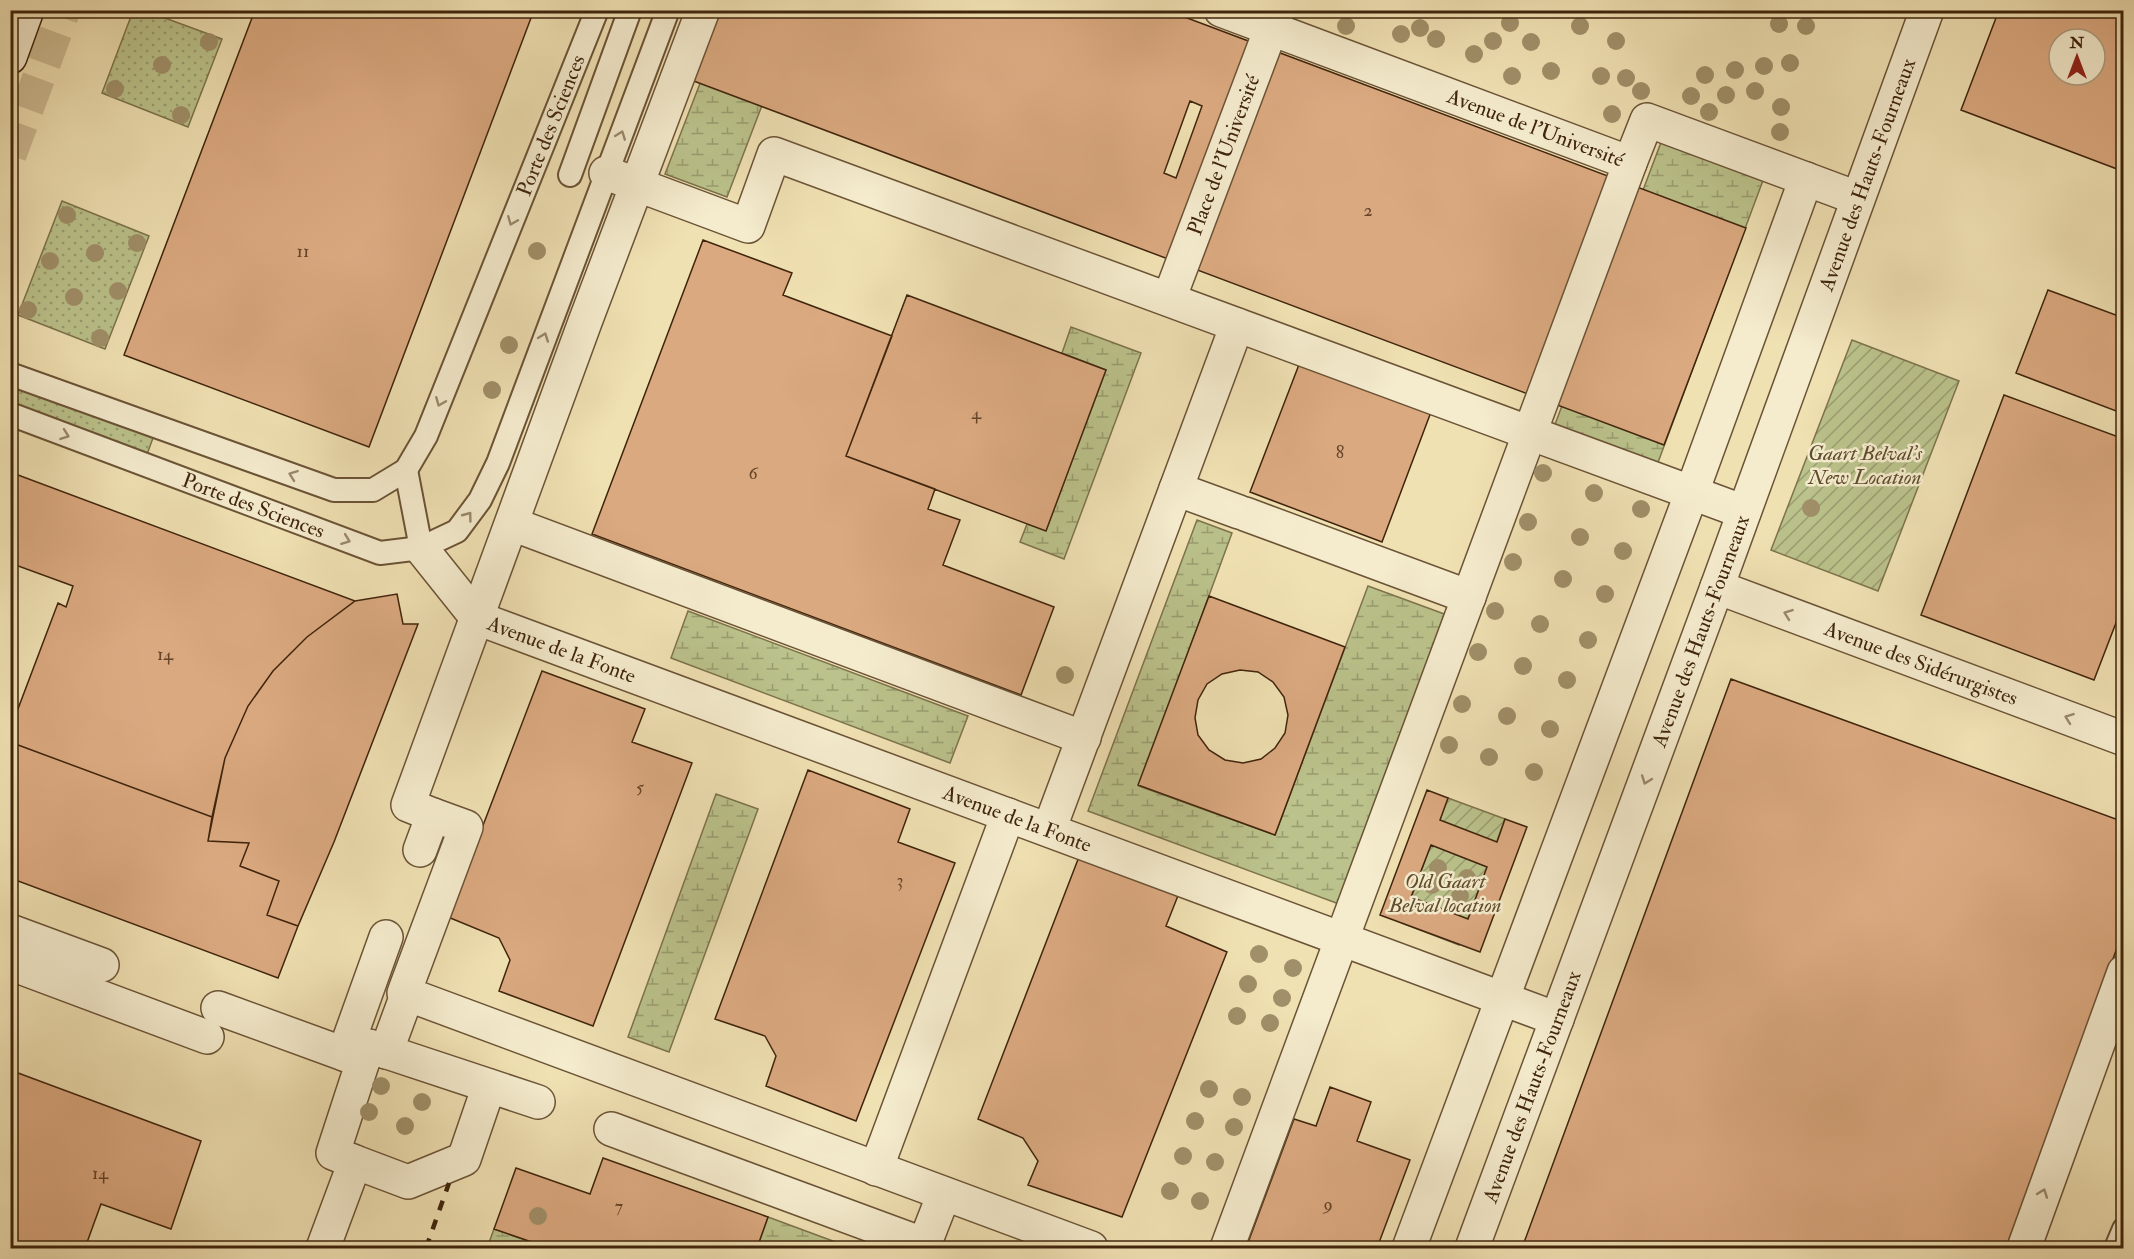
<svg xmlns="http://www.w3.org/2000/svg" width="2134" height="1259" font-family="'IM FELL Double Pica',serif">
<defs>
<pattern id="grass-dots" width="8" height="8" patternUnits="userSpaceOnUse" patternTransform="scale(1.5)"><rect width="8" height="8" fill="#bbc28b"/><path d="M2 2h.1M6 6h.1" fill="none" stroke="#999d70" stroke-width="1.8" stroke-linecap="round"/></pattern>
<pattern id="wetland-marsh" width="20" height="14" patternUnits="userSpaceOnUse" patternTransform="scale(1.5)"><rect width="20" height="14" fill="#bbc28b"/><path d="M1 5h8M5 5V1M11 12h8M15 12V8" fill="none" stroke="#999d70"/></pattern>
<pattern id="garden-furrows" width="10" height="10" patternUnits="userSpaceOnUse" patternTransform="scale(1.5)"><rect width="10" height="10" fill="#bbc28b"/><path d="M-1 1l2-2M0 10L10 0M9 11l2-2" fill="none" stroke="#999d70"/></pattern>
</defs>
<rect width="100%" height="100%" fill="#f0e1b3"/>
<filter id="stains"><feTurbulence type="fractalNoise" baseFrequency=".00333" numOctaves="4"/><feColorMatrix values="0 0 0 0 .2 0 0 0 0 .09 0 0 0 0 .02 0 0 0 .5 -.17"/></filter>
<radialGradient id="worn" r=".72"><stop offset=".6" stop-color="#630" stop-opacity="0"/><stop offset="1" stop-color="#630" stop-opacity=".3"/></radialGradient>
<path fill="url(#grass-dots)" stroke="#7d734c" stroke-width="1.5" d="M 133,11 L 146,11 L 222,39 L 188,127 L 102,93 Z
M 62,201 L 149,236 L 105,349 L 18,315 Z
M 10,382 L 153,438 L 146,457 L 11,404 Z"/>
<path fill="url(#wetland-marsh)" stroke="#7d734c" stroke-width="1.5" d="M 728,11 L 798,11 L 727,197 L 665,174 Z
M 1663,137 L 1765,175 L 1657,465 L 1554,427 Z
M 1071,327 L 1141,353 L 1064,559 L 1020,542 L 1027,524 L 1046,530 L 1106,370 L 1062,353 Z
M 1197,520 L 1232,533 L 1139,786 L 1275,835 L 1368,586 L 1447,615 L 1339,904 L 1088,811 Z
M 688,611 L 968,716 L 950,763 L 671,658 Z
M 716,794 L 758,809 L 669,1052 L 628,1037 Z
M 768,1217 L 849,1247 L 757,1248 Z
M 494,1229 L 549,1248 L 487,1248 Z"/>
<path fill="url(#garden-furrows)" stroke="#7d734c" stroke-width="1.5" d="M 1852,340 L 1959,381 L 1878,591 L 1771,550 Z
M 1448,798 L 1505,819 L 1459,945 L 1402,923 Z"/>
<path fill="#dba980" stroke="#3f240c" stroke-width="1.5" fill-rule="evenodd" d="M 255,10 L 534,10 L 369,447 L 124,355 Z
M 690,10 L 1166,10 L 1746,228 L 1664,445 L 667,71 ZM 1190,101 L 1202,106 L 1176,178 L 1164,173 Z
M 1999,10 L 2124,10 L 2124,25 L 2117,43 L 2124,46 L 2124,154 L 2117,169 L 1961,110 ZM 2059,39 L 2095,39 L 2095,75 L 2059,75 Z
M 703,240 L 792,273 L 783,295 L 892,336 L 846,456 L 935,489 L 928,509 L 960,520 L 943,565 L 1054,607 L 1021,695 L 592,534 Z
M 2048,290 L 2124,318 L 2124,414 L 2016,373 Z
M 907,295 L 1106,370 L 1046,531 L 846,456 Z
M 1300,362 L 1431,412 L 1382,542 L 1250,492 Z
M 2004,395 L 2124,439 L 2124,602 L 2094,680 L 1921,615 Z
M 10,472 L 355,601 L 307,637 L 273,671 L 248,706 L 225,758 L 212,817 L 10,742 L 10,730 L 58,603 L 66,607 L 73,586 L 10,563 Z
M 397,594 L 403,624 L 418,624 L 334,842 L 298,926 L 267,915 L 279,881 L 240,866 L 249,843 L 208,841 L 225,758 L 248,706 L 273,671 L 307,637 L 355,601 Z
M 1209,596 L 1345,647 L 1275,835 L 1138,785 ZM 1240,670 L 1258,672 L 1273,682 L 1284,697 L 1288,715 L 1285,733 L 1275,748 L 1261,759 L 1243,763 L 1225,760 L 1209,750 L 1198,735 L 1195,718 L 1198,700 L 1207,684 L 1222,674 Z
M 542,671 L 645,709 L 632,742 L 692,763 L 593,1026 L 499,991 L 510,960 L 499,938 L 448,917 Z
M 1731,679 L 2124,822 L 2124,929 L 2006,1248 L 1522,1248 Z
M 10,742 L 212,817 L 208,841 L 249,843 L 240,866 L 279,881 L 267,915 L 298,926 L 278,978 L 10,878 Z
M 808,770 L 910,809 L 898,842 L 955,863 L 856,1121 L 766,1086 L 776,1056 L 765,1036 L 715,1019 Z
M 1427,790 L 1448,798 L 1440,820 L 1497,842 L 1505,819 L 1527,827 L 1480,952 L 1380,915 ZM 1431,845 L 1487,867 L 1468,919 L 1411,897 Z
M 1082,849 L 1181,888 L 1166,926 L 1227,952 L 1122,1217 L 1028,1185 L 1038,1161 L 1023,1138 L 978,1119 Z
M 10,1070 L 201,1141 L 171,1229 L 101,1204 L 85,1248 L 10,1248 Z
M 1330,1087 L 1371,1102 L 1357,1141 L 1410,1160 L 1377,1248 L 1246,1248 L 1294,1119 L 1316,1126 Z
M 603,1158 L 768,1217 L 757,1248 L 549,1248 L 494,1229 L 516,1168 L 590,1194 Z"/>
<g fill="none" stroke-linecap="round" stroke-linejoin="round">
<path stroke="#cdbb92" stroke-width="33" stroke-dasharray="33 16" stroke-linecap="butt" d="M 10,155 L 64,10"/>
<defs>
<g id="lane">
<path d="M 570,175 L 630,10"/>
<path id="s1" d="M 10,374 L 334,490 L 373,490 L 406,470 L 426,436 L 597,10"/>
<path id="s2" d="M 10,414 L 380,553 L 421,548 L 457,531 L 480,500 L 498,463 L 668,10"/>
<path d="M 406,470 L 421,548"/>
<path d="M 2116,1248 L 2124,1229"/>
</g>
<g id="street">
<path id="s3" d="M 1221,10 L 1630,163 L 1647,120 L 1857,198"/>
<path d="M 606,173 L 748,226 L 774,154 L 1744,512"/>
<path id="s4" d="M 1169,299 L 1278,10"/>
<path d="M 1176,489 L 1239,512"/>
<path d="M 1245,514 L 1469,597"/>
<path d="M 512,524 L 1084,738"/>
<path id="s5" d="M 421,548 L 477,618 L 1557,1019"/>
<path id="s6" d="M 1717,587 L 2124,739"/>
<path d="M 433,815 L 408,805 L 585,322 L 703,10"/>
<path d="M 1049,830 L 1237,325"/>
<path d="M 420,850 L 433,815 L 466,827 L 404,993 L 1091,1248"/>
<path d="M 10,931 L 102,965"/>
<path d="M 36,941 L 25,969 L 207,1037"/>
<path d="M 218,1008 L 344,1054 L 386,937"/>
<path d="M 386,1052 L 407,995"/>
<path d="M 344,1054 L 363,1061 L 333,1153 L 355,1162"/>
<path d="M 363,1061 L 369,1046 L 538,1102"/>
<path d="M 611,1129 L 925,1245"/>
<path d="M 876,1169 L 1008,815"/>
<path d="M 323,1248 L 355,1162 L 408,1182 L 464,1159 L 489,1086"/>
<path d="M 923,1248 L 944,1194"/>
<path d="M 1227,1248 L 1630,163"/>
<path d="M 1409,1248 L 1692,492 L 1806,179"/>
<path id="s7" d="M 1472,1248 L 1717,587 L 1927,10"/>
<path d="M 2024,1248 L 2124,972"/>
</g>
<path id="secondary" d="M 10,57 L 27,10"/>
</defs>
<use href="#lane" stroke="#6b5336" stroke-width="26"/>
<use href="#street" stroke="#6b5336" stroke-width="36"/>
<use href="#secondary" stroke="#3f240c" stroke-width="36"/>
<use href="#lane" stroke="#f5ecce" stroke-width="22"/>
<use href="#street" stroke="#f5ecce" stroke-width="33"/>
<use href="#secondary" stroke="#f5ecce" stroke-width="33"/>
<path stroke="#3f240c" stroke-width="4.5" stroke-dasharray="10 10" stroke-linecap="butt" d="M 426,1248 L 449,1183"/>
</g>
<g fill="#a08f69">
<circle cx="1510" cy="23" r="9"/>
<circle cx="1779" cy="24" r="9"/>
<circle cx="1346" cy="26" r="9"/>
<circle cx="1580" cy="26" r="9"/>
<circle cx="1806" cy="26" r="9"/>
<circle cx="1420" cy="28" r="9"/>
<circle cx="1401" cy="34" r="9"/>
<circle cx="1436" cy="39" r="9"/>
<circle cx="1493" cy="41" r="9"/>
<circle cx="1616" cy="41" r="9"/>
<circle cx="209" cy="42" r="9"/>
<circle cx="1531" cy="42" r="9"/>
<circle cx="1474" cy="54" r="9"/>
<circle cx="1790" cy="63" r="9"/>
<circle cx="162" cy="65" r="9"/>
<circle cx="1764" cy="66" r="9"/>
<circle cx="1735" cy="70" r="9"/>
<circle cx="1551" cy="71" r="9"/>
<circle cx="1705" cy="75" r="9"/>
<circle cx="1512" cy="76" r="9"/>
<circle cx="1601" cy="76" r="9"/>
<circle cx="1626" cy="78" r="9"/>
<circle cx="115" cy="89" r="9"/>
<circle cx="1641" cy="91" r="9"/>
<circle cx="1755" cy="91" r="9"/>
<circle cx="1726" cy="95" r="9"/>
<circle cx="1691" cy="96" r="9"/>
<circle cx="1781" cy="107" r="9"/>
<circle cx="1709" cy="112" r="9"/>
<circle cx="1612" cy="114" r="9"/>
<circle cx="181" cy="115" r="9"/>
<circle cx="1780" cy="132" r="9"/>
<circle cx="67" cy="215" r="9"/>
<circle cx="137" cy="243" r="9"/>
<circle cx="537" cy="251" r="9"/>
<circle cx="95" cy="253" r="9"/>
<circle cx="50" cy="261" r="9"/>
<circle cx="118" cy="291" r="9"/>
<circle cx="74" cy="297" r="9"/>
<circle cx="28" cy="310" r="9"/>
<circle cx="100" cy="338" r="9"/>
<circle cx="509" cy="345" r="9"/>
<circle cx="492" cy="390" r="9"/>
<circle cx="1543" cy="473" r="9"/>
<circle cx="1594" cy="493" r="9"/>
<circle cx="1811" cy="508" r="9"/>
<circle cx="1641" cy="509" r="9"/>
<circle cx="1528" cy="522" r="9"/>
<circle cx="1580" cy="537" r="9"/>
<circle cx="1623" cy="551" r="9"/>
<circle cx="1513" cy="562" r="9"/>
<circle cx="1563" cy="579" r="9"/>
<circle cx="1605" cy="594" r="9"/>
<circle cx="1495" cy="611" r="9"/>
<circle cx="1540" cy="624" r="9"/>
<circle cx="1588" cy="640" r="9"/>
<circle cx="1478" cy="652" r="9"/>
<circle cx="1523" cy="666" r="9"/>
<circle cx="1065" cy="675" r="9"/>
<circle cx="1567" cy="680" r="9"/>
<circle cx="1462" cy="704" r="9"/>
<circle cx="1507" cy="716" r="9"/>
<circle cx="1550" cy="729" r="9"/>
<circle cx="1449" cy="745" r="9"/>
<circle cx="1489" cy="757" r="9"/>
<circle cx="1534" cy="772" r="9"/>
<circle cx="1438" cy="868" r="9"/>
<circle cx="1467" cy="878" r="9"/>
<circle cx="1432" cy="885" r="9"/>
<circle cx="1460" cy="896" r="9"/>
<circle cx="1259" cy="954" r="9"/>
<circle cx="1293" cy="968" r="9"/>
<circle cx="1248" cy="984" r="9"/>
<circle cx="1282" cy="998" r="9"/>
<circle cx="1237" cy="1016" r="9"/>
<circle cx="1270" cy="1023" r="9"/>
<circle cx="381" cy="1086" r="9"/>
<circle cx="1209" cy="1089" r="9"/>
<circle cx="1242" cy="1097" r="9"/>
<circle cx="422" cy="1102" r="9"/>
<circle cx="369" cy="1112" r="9"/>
<circle cx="1195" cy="1121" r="9"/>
<circle cx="405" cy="1126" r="9"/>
<circle cx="1234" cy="1127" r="9"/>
<circle cx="1183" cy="1156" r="9"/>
<circle cx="1215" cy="1162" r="9"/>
<circle cx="1170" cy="1191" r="9"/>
<circle cx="1200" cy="1201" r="9"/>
<circle cx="538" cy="1216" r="9"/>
</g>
<defs><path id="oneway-chevron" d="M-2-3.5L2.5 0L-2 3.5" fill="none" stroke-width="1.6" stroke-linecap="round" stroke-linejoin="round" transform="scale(1.5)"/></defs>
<g stroke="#9a886d">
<use href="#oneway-chevron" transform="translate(621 135) rotate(-69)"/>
<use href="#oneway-chevron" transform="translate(512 221) rotate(112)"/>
<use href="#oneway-chevron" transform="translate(544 337) rotate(-70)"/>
<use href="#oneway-chevron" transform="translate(440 402) rotate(112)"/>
<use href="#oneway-chevron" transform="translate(65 435) rotate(20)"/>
<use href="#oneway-chevron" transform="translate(293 475) rotate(-160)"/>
<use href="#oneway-chevron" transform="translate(468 516) rotate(-53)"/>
<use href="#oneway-chevron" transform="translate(346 540) rotate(21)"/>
<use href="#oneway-chevron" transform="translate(1788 614) rotate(-160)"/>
<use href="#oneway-chevron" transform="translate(2069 718) rotate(-160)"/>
<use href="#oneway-chevron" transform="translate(1646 780) rotate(110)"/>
<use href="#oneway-chevron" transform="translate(2043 1193) rotate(-70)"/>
</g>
<g text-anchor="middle" stroke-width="5" stroke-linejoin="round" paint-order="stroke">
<g font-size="18" fill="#664529">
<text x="1368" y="216">2</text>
<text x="303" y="257">11</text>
<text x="976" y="419">4</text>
<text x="1340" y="458">8</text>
<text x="753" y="479">6</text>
<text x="165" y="660">14</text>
<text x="640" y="793">5</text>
<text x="900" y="886">3</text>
<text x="100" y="1179">14</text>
<text x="1328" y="1210">9</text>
<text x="619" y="1212">7</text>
</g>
<g font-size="21" fill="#3f240c" stroke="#f5ecce">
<text dy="7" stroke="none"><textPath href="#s1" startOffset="796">Porte des Sciences</textPath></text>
<text dy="7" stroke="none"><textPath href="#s3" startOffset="336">Avenue de l'Université</textPath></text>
<text dy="7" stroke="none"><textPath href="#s4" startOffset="154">Place de l'Université</textPath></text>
<text dy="7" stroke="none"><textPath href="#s7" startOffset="1144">Avenue des Hauts-Fourneaux</textPath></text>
<text dy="7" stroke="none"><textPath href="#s2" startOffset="260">Porte des Sciences</textPath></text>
<text dy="7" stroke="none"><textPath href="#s7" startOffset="658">Avenue des Hauts-Fourneaux</textPath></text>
<text dy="7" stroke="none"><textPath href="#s5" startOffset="180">Avenue de la Fonte</textPath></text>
<text dy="7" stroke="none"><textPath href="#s6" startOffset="218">Avenue des Sidérurgistes</textPath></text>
<text dy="7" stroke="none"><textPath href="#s5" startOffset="666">Avenue de la Fonte</textPath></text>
<text dy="7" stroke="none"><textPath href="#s7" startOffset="172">Avenue des Hauts-Fourneaux</textPath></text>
</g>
<g font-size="21" font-style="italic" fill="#5e4c2c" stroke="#f5ecce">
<text x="1865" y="460">Gaart Belval's<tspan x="1865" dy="24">New Location</tspan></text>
<text x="1445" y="888">Old Gaart<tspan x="1445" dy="24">Belval location</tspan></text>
</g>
</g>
<rect width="2134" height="1259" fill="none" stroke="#f0e1b3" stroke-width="36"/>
<rect x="12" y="12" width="2110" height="1235" fill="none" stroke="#3f240c" stroke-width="3"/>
<rect x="18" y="18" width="2098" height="1223" fill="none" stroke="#3f240c" stroke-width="1.5"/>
<g transform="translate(2077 57)"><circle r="28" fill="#f5ecce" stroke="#ac9c80" stroke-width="1.5"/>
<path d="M0-4.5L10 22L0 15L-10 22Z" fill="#8f2418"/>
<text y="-9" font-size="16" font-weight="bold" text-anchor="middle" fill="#3f240c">N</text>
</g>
<rect width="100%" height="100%" filter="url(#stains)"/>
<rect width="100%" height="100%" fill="url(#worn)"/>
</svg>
